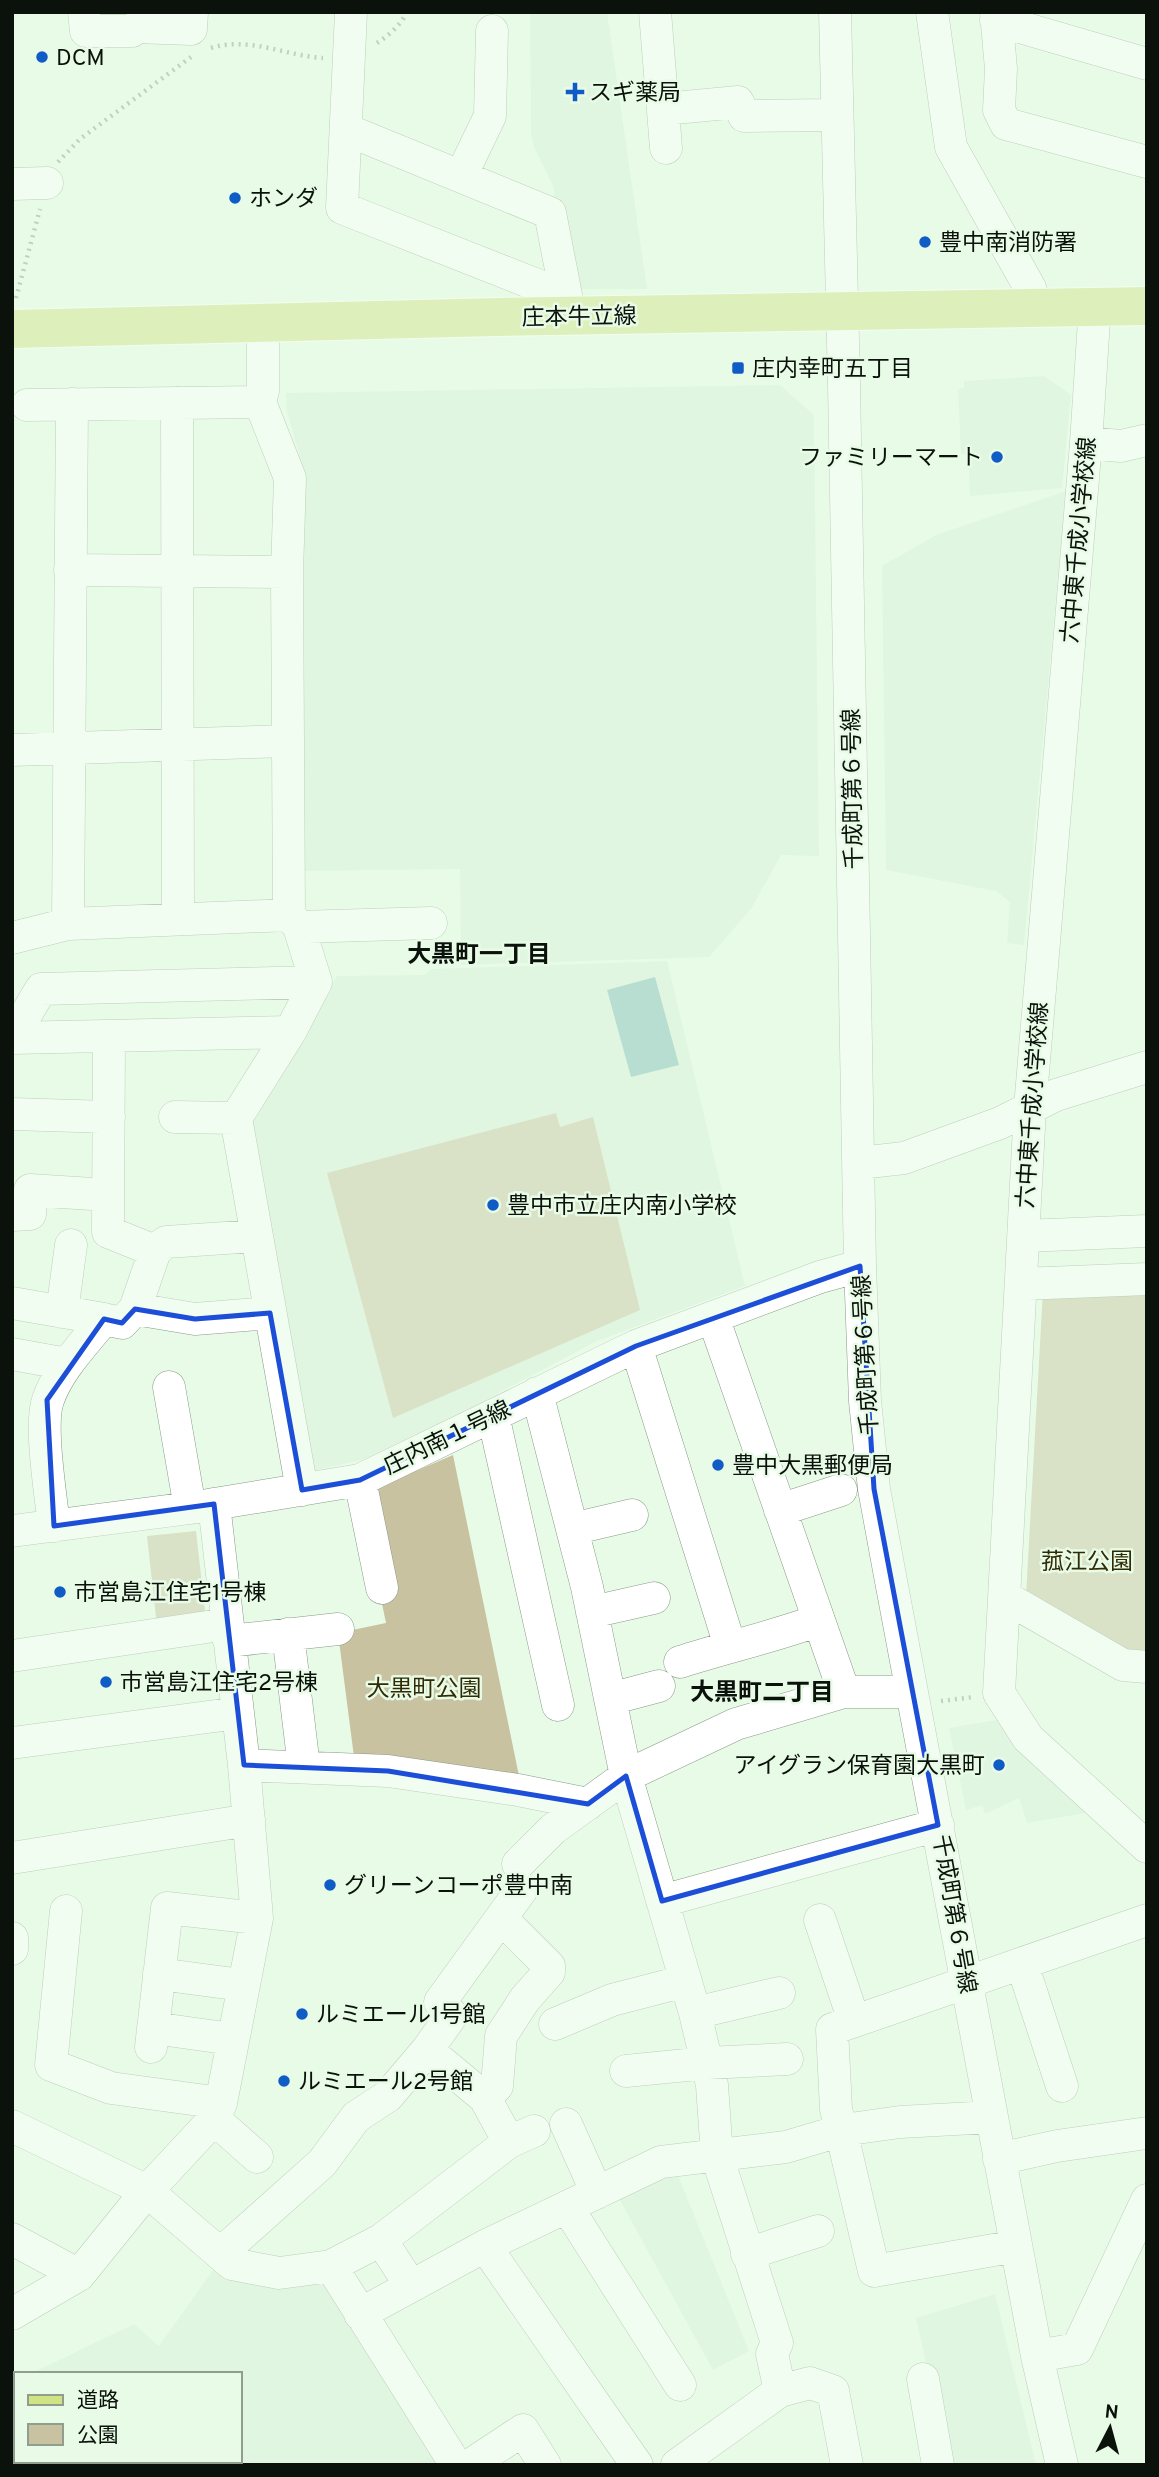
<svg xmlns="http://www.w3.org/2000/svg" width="1159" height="2477" font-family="Overpass,'Noto Sans JP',sans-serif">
<rect width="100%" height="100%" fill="#e8fbe7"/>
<path fill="#d8f0d7" d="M 530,12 L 607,12 L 647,289 L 571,289 L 553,186 L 534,147 L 531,133 Z
M 1044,376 L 1071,395 L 1062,488 L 970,496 L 968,455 L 961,454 L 958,389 L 964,388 L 964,381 Z
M 780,385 L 814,415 L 819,856 L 781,855 L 751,909 L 709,957 L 461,965 L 460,869 L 303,871 L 304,471 L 287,412 L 286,393 Z
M 12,400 L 15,400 L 14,742 L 12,742 Z
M 1066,491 L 1024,945 L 1007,943 L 1010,902 L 996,891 L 886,870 L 882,566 L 936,535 Z
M 667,961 L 745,1286 L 597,1341 L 423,1433 L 366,1459 L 307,1472 L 247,1125 L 337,976 L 425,975 L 431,969 Z
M 1002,1719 L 1091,1812 L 1027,1823 L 1019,1798 L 985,1814 L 982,1805 L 966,1810 L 949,1728 Z
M 675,2168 L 749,2351 L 713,2370 L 616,2193 Z
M 214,2269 L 307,2279 L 331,2286 L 447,2465 L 12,2465 L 12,2406 L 16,2403 L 16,2461 L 240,2461 L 240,2374 L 30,2374 L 134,2324 L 159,2346 Z
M 995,2294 L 1036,2465 L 949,2465 L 916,2318 Z"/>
<path fill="#c8c2a1" d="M 556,1113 L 560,1127 L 593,1117 L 640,1310 L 393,1418 L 327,1173 Z
M 1147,1287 L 1147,1653 L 1127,1650 L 1026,1596 L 1043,1290 Z
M 453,1455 L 519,1776 L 354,1757 L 338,1633 L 386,1623 L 380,1594 L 367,1492 Z
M 196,1531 L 206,1620 L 157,1626 L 147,1536 Z"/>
<path fill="#7fbbb7" d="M 655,977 L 679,1065 L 631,1077 L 607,990 Z"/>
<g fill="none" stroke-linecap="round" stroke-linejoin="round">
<defs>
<path id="minor" d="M 84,12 L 86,31 L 132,31 L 136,27 L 191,29 L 192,12
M 351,12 L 342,208 L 542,287 L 545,317
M 655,12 L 666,148
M 835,12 L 844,384 L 860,1266 L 865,1401 L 874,1489 L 891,1581 L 1037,2356 L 1062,2465
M 932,12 L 951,147 L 1030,288 L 1036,307
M 996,12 L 1001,69 L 999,110 L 1006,124 L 1147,162
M 996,20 L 1147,64
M 664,109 L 738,102 L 744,116 L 837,115
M 347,130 L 550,213 L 566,295 L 567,317
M 461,176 L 490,116 L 492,31
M 12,184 L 47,183
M 1095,305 L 1086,443 L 1030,1108 L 999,1693 L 1028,1738 L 1147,1847
M 177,403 L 178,919
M 27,405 L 260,402
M 1086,443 L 1121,446 L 1147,440
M 70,570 L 287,572
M 12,750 L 288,741
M 289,915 L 299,927 L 316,982 L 290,1032 L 236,1118 L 302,1490
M 68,924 L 72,404
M 299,927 L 431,923
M 12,938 L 68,924 L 289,915 L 287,572 L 290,478 L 260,402 L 263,391 L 263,323
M 109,1037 L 108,1232 L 155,1251
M 12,1038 L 41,989 L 316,982
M 12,1038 L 290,1032
M 12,1114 L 109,1117
M 175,1117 L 236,1118
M 860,1163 L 904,1158 L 1000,1123 L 1056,1095 L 1147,1067
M 12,1215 L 30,1214 L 30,1190 L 108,1195
M 1024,1236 L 1147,1231
M 1021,1284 L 1147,1279
M 12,1303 L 104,1319
M 135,1309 L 195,1319 L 270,1313
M 62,1312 L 71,1245
M 713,1317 L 844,1692
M 636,1346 L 730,1646
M 12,1354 L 67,1364
M 169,1387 L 190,1508
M 537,1393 L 587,1587 L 626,1776 L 695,2013 L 712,2085 L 717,2156 L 777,2343 L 772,2354 L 780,2391
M 493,1415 L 558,1705
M 360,1480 L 382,1588
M 214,1504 L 244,1765 L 388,1771 L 518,1790 L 588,1804
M 780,1510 L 841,1490
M 54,1526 C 51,1496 39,1425 48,1400 C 58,1370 84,1344 104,1319 L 122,1323 L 135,1309 L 155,1251 L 166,1242 L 255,1236
M 572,1529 L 632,1515
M 12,1531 L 190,1508 L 360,1480 L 636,1346 L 820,1277 L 860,1266
M 1005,1597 L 1123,1665 L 1147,1667
M 592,1612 L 654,1598
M 288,1634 L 304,1767
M 229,1641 L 338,1629
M 12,1656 L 227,1624
M 680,1662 C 726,1647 773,1637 819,1620
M 610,1699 L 659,1686
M 12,1743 L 238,1713
M 12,1858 L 249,1820
M 518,1864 L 553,1829 L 626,1776 L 736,1724 L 844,1692 L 912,1692
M 662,1901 L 938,1825
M 66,1911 L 51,2065 L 111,2088 L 221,2103 L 214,2119
M 820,1920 L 854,2021
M 12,1938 L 12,1949
M 1022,1964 L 1062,2086
M 159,1974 L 242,1985
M 695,2013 L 779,1993
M 555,2024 L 612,2000 L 685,1981
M 153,2028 L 232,2039
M 151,2047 L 167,1908 L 257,1918
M 427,2050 L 485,2098 L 509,2142
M 626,2071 L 707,2063 L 787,2059
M 485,2098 L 497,2086 L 501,2036 L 525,1999 L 549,1972 L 549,1966 L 501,1918
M 221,2103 L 257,1918 L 244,1765
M 566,2124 L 597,2193
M 12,2126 L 147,2191 L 232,2264 L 279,2273 L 331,2266 L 381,2240 L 509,2142 L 534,2131
M 999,2159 L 1057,2146 L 1147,2133
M 567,2207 L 680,2385
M 12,2239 L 79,2275
M 381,2240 L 411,2286
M 485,2246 L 637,2465
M 1016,2246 L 874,2271 L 836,2109 L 832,2029 L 1147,1920
M 220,2254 L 322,2163 L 356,2117 L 388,2096 L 427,2050 L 452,2015 L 440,2002 L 522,1889
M 747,2254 L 818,2231
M 331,2266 L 456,2465
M 12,2314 L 79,2275 L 147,2191 L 214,2119 L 257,2157
M 360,2314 L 485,2246 L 661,2162 L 786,2147 L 843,2130 L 900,2122 L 992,2117
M 1037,2356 L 1077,2349 L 1147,2200
M 923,2379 L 938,2465
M 470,2465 L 523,2430 L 545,2465
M 677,2465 L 780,2391 L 810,2383 L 833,2391 L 847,2465"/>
<path id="major" d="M 12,329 L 498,317 L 1147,306"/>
</defs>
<use href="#minor" stroke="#899a88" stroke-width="33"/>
<use href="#major" stroke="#fff" stroke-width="40"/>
<path stroke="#909e8f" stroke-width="4.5" stroke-dasharray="2 5" stroke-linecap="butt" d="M 377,43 C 388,36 401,25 407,12
M 211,48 C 249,36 286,56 323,58
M 58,162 L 80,139 L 191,57
M 16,298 L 40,209
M 941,1701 L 974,1697"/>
<use href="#minor" stroke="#fff" stroke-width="32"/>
<use href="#major" stroke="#d0e385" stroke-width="38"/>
</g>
<path d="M0 0H1159V2477H0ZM 860,1266 L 874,1489 L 938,1825 L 662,1901 L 626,1776 L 588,1804 L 388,1771 L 244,1765 L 214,1504 L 54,1526 L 47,1400 L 104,1319 L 122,1323 L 135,1309 L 195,1319 L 270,1313 L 302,1490 L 360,1480 L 636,1346 Z" fill="#e8fbe7" fill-opacity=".55" fill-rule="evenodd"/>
<path fill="none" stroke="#1d4ed8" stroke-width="5" stroke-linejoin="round" d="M 860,1266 L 874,1489 L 938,1825 L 662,1901 L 626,1776 L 588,1804 L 388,1771 L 244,1765 L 214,1504 L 54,1526 L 47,1400 L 104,1319 L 122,1323 L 135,1309 L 195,1319 L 270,1313 L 302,1490 L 360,1480 L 636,1346 Z"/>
<g fill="#0f5cc6" stroke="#e8fbe7" stroke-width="2.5">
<circle cx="42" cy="57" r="7"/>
<path d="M571.5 81.5h7v7h7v7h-7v7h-7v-7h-7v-7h7z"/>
<circle cx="235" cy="198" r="7"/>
<circle cx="925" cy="242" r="7"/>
<rect x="731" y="361" width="14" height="14" rx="3.5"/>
<circle cx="997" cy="457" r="7"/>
<circle cx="493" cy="1205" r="7"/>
<circle cx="718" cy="1465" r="7"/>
<circle cx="60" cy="1592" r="7"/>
<circle cx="106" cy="1682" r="7"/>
<circle cx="999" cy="1765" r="7"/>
<circle cx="330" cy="1885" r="7"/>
<circle cx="302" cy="2014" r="7"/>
<circle cx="284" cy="2081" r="7"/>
</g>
<g text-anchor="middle" stroke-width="5" stroke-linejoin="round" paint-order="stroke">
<g font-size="23" fill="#0b120b" stroke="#e8fbe7" text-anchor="start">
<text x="56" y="65">DCM</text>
<text x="589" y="100">スギ薬局</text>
<text x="249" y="206">ホンダ</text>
<text x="939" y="250">豊中南消防署</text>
<text x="752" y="376">庄内幸町五丁目</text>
<text x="983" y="465" text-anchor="end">ファミリーマート</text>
<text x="507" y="1213">豊中市立庄内南小学校</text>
<text x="732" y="1473">豊中大黒郵便局</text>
<text x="74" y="1600">市営島江住宅1号棟</text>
<text x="120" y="1690">市営島江住宅2号棟</text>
<text x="985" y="1773" text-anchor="end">アイグラン保育園大黒町</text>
<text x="344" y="1893">グリーンコーポ豊中南</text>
<text x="316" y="2022">ルミエール1号館</text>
<text x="298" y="2089">ルミエール2号館</text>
</g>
<g font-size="23" fill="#0b120b" stroke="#e8fbe7">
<text transform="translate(579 316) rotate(-1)" y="8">庄本牛立線</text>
<text transform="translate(1078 540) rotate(-85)" y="8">六中東千成小学校線</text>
<text transform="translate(852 789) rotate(-91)" y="8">千成町第６号線</text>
<text transform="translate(1032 1105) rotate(-86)" y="8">六中東千成小学校線</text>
<text transform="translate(865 1355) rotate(-93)" y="8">千成町第６号線</text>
<text transform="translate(447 1437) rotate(-26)" y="8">庄内南１号線</text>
<text transform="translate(955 1914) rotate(80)" y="8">千成町第６号線</text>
</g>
<g font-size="23" fill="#312a03" stroke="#e8fbe7">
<text x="1087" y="1569">菰江公園</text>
<text x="424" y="1696">大黒町公園</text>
</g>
<g font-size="24" font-weight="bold" fill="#0b120b" stroke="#e8fbe7">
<text x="479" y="962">大黒町一丁目</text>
<text x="762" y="1700">大黒町二丁目</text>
</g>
</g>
<rect width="1159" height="2477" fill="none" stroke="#0b120b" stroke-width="28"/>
<rect x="14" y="2372" width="228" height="91" fill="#e8fbe7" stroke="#909e8f" stroke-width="2"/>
<rect x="28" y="2395" width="35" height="10" fill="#d0e385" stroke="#909e8f" stroke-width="2"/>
<text x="77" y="2407" font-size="21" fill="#0b120b">道路</text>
<rect x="28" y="2424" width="35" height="21" fill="#c8c2a1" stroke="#909e8f" stroke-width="2"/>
<text x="77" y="2442" font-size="21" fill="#0b120b">公園</text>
<g transform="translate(1110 2428) rotate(6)" stroke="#e8fbe7" stroke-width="5" paint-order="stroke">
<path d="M0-5L12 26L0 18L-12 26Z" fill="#0b120b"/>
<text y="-10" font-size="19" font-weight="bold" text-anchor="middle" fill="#0b120b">N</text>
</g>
</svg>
